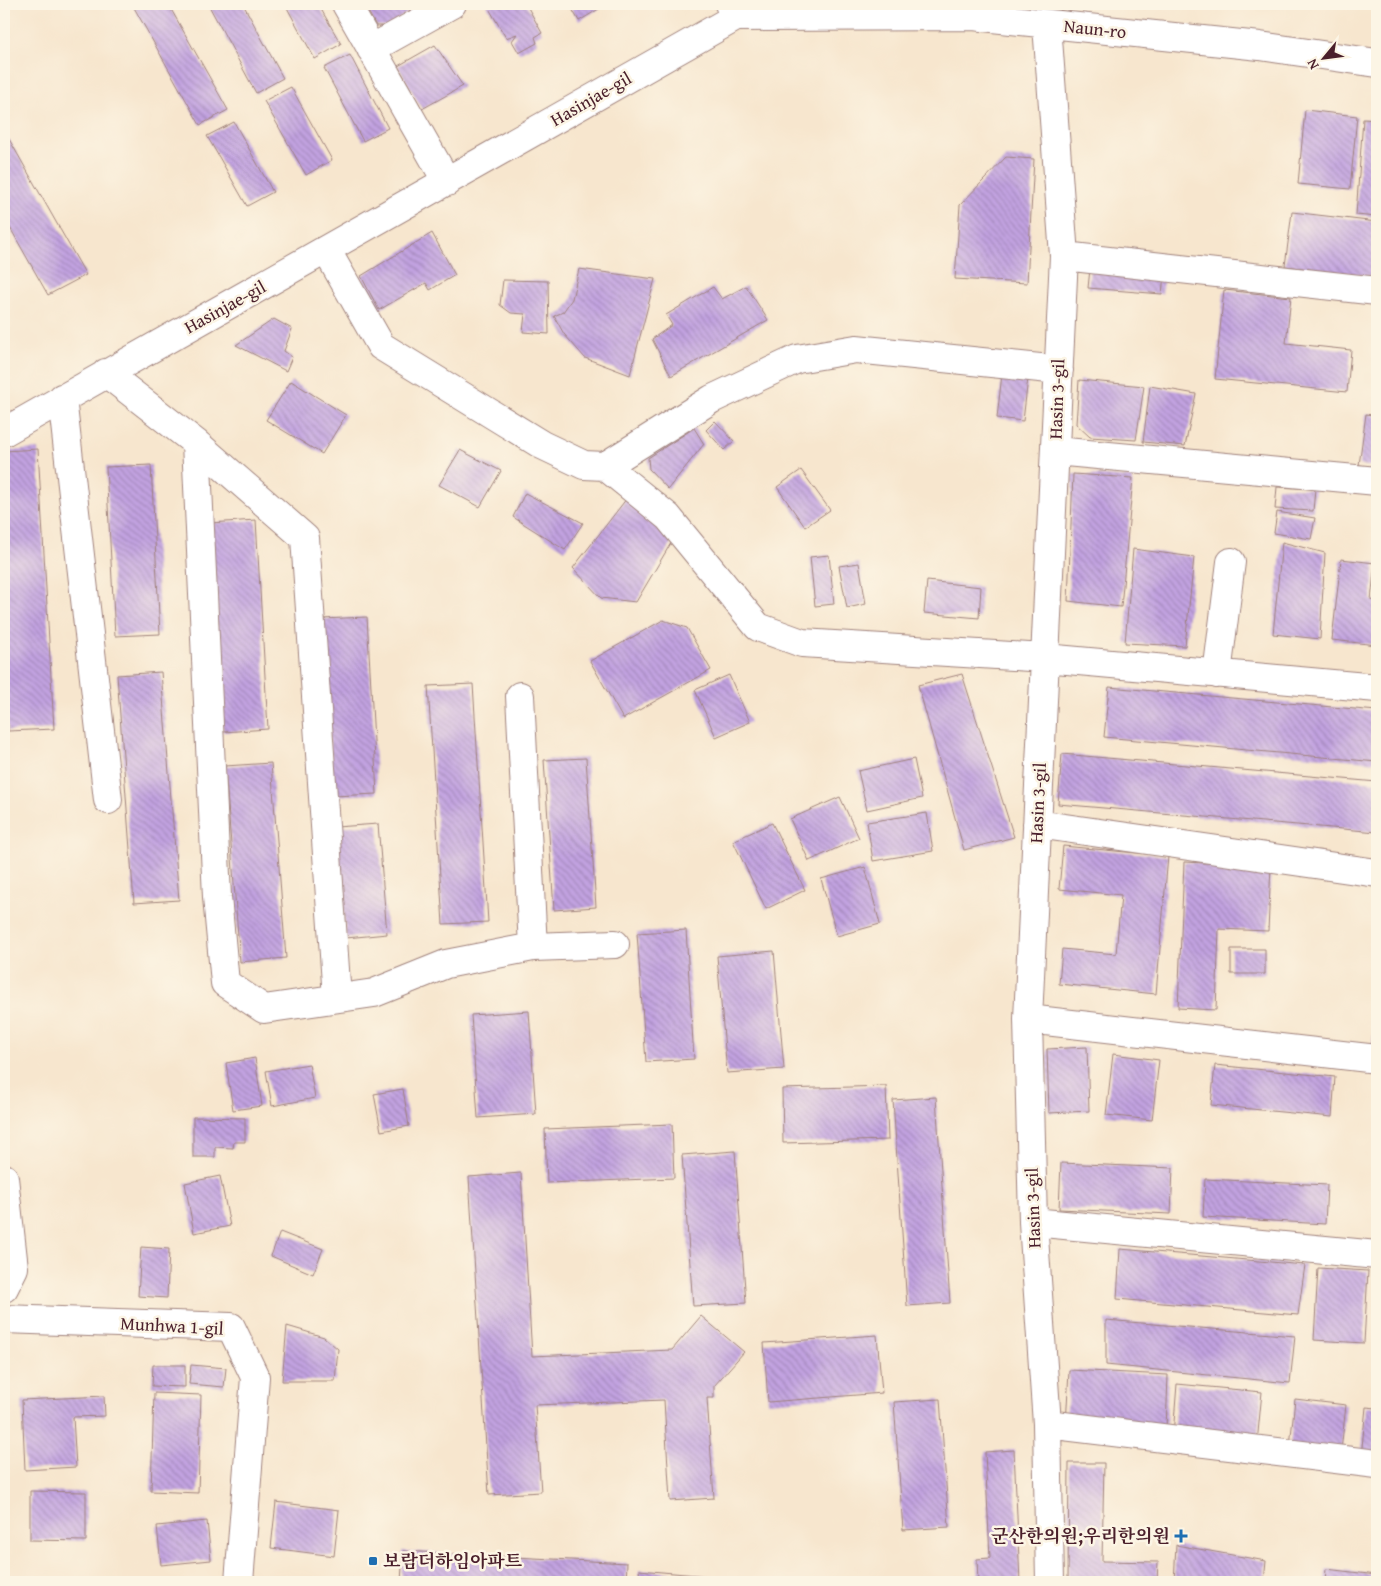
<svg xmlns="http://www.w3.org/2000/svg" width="1381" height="1586" font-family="'Gentium Book Plus','Noto Serif KR',serif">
<defs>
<pattern id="building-back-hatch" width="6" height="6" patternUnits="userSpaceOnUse" patternTransform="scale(1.25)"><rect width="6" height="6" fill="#c2a3e1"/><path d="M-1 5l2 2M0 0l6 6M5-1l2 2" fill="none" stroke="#a084b7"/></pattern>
</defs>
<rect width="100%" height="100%" fill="#fcf5e5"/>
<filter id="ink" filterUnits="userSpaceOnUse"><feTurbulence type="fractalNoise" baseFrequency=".02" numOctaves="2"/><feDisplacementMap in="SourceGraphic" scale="10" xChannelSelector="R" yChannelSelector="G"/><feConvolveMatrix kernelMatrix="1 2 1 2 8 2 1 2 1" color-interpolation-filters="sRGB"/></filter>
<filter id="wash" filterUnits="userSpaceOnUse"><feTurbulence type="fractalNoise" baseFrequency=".0096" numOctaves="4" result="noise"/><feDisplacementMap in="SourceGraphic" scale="20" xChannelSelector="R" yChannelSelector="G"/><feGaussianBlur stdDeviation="1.12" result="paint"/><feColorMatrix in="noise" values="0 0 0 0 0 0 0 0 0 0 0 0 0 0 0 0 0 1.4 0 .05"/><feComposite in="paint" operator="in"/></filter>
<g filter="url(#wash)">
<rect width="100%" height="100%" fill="#f7e6ce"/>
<g id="blocks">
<path fill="url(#building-back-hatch)" d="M 132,4 L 168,4 L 228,110 L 200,125 Z
M 208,4 L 243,4 L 283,78 L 256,93 Z
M 285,4 L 318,4 L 341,44 L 315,59 Z
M 364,4 L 405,4 L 410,11 L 388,26 L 376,26 Z
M 490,4 L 526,4 L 542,33 L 535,37 L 537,43 L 519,53 L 512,41 L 517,34 L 506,38 L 487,5 Z
M 569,4 L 607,4 L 579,21 Z
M 435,45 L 463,86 L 422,109 L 398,66 Z
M 350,55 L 388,128 L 363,141 L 324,68 Z
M 291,87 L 332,160 L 306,175 L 264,101 Z
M 1305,110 L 1357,116 L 1350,189 L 1298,184 Z
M 1363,119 L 1377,120 L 1377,217 L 1356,215 Z
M 234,122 L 273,192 L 247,206 L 207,136 Z
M 9,139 L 86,275 L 48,295 L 4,217 L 4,142 Z
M 1006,157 L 1034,159 L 1027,283 L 955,279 L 960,205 Z
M 1292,212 L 1377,222 L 1377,277 L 1285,266 Z
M 432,233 L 455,275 L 430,290 L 426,283 L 379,310 L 361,276 Z
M 579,269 L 655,279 L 630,375 L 585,358 L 564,334 L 554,316 L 563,312 L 572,299 Z
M 1090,269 L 1164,275 L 1162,294 L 1088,288 Z
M 503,280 L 548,281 L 549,334 L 523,332 L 525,314 L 511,313 L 500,305 Z
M 746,286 L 768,320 L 671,376 L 652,339 L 672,325 L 666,315 L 713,287 L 722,299 Z
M 1224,290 L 1291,297 L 1286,343 L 1351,350 L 1347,392 L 1215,379 Z
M 274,319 L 292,329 L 284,351 L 292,357 L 286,371 L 236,345 Z
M 1002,374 L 1028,378 L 1023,421 L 997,418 Z
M 1079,380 L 1144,386 L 1136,440 L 1090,437 L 1076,424 Z
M 291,381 L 346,415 L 322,454 L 266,420 Z
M 1150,386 L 1196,394 L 1185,446 L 1143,442 Z
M 1366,414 L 1377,416 L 1377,467 L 1359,465 Z
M 715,421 L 734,441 L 724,450 L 706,430 Z
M 694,428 L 704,444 L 668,489 L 649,469 L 648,458 Z
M 38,449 L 54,729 L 8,731 L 4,649 L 4,451 Z
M 460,450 L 501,471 L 480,507 L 439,485 Z
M 151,465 L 160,634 L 115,636 L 106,467 Z
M 801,470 L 830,510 L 805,527 L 777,487 Z
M 1073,474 L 1133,478 L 1121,607 L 1068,601 Z
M 1277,487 L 1315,489 L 1313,511 L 1275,509 Z
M 525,493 L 583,523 L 565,550 L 513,517 Z
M 627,498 L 656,521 L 671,543 L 636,602 L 601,598 L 573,568 Z
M 1277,512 L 1315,518 L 1311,539 L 1274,533 Z
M 256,520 L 268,729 L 223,732 L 210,523 Z
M 1282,542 L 1325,553 L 1320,639 L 1273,634 Z
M 1133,549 L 1194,557 L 1185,646 L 1125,643 Z
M 829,555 L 834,604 L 815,606 L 810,557 Z
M 1341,559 L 1375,563 L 1371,600 L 1377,601 L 1377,645 L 1332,640 Z
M 859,563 L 866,604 L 847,608 L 839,566 Z
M 927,581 L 981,587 L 979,618 L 924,613 Z
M 367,617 L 377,794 L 333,796 L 322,619 Z
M 663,620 L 687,628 L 711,670 L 623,719 L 590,661 Z
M 161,672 L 179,900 L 134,903 L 117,675 Z
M 962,674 L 1014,837 L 964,850 L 918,685 Z
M 729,675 L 750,722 L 716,737 L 695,690 Z
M 473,684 L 488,922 L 443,924 L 428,686 Z
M 1109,687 L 1377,711 L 1377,762 L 1104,737 Z
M 1062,754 L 1377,782 L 1377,832 L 1058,804 Z
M 586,758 L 596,907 L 554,910 L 544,760 Z
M 914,759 L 922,798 L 867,810 L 858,771 Z
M 271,763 L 286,958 L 240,962 L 225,766 Z
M 840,797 L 859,838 L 809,861 L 790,819 Z
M 927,813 L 933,851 L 873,861 L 867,822 Z
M 772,823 L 805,890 L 766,909 L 733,841 Z
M 378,824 L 387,934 L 346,938 L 336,827 Z
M 1063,846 L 1168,856 L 1156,994 L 1059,984 L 1062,949 L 1116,954 L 1121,895 L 1059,889 Z
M 1184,862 L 1271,866 L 1268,931 L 1219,929 L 1216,1010 L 1178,1008 Z
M 865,867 L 880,924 L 837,936 L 821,879 Z
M 686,930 L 694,1059 L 646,1062 L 637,933 Z
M 1231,949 L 1265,949 L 1265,974 L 1231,974 Z
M 774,951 L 784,1069 L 727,1073 L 717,956 Z
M 1376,1004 L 1377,1004 L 1377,1047 L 1372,1046 Z
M 529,1011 L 536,1114 L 478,1118 L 471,1015 Z
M 1087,1047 L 1089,1111 L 1049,1113 L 1047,1049 Z
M 1113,1054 L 1159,1060 L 1152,1120 L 1106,1115 Z
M 255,1058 L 262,1106 L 233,1110 L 226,1063 Z
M 309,1064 L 315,1098 L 272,1106 L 266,1071 Z
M 1215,1065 L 1335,1077 L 1332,1117 L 1211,1105 Z
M 886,1086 L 888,1140 L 783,1143 L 782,1089 Z
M 403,1089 L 409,1126 L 381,1131 L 374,1094 Z
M 936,1097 L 950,1303 L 907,1306 L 893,1100 Z
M 193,1117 L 245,1118 L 245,1142 L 234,1142 L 233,1148 L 215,1147 L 215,1157 L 193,1157 Z
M 672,1124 L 674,1178 L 547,1183 L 545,1129 Z
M 735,1151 L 746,1303 L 693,1306 L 682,1155 Z
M 1061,1163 L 1173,1168 L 1171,1214 L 1059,1209 Z
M 521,1173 L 532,1356 L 672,1350 L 701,1316 L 744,1352 L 714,1386 L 714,1398 L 707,1398 L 714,1498 L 670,1501 L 664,1400 L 535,1405 L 541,1492 L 489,1495 L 469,1177 Z
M 220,1176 L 230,1226 L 194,1233 L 185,1183 Z
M 1205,1179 L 1327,1185 L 1325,1224 L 1203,1217 Z
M 1376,1215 L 1377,1215 L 1377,1245 L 1374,1245 Z
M 280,1232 L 323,1249 L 313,1274 L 271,1256 Z
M 141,1247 L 169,1249 L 167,1298 L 138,1296 Z
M 1120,1249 L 1305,1265 L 1298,1315 L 1117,1299 Z
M 1318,1268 L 1368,1271 L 1364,1343 L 1314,1340 Z
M 1106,1320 L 1295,1336 L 1290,1383 L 1106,1365 Z
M 287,1326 L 324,1337 L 338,1349 L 335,1381 L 282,1381 Z
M 877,1335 L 882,1393 L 768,1402 L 764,1343 Z
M 153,1365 L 185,1365 L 185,1387 L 152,1386 Z
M 191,1365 L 226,1368 L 224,1387 L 189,1384 Z
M 1069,1370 L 1168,1375 L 1166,1430 L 1066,1425 Z
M 1177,1384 L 1262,1392 L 1257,1443 L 1173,1435 Z
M 154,1393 L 201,1395 L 198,1493 L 151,1491 Z
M 104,1396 L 105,1416 L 73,1417 L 76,1467 L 25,1470 L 22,1400 Z
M 940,1399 L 949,1527 L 903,1530 L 894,1402 Z
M 1295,1399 L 1346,1405 L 1341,1451 L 1290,1446 Z
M 1366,1407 L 1377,1408 L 1377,1458 L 1361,1457 Z
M 1014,1450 L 1020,1582 L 978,1582 L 977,1559 L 990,1558 L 985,1452 Z
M 1069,1463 L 1104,1463 L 1102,1561 L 1158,1562 L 1157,1582 L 1068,1582 Z
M 30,1491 L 86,1492 L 86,1541 L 30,1540 Z
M 276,1502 L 339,1510 L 334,1556 L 271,1548 Z
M 207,1521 L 211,1560 L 161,1565 L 157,1526 Z
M 1176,1545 L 1266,1561 L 1264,1582 L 1174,1582 Z
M 403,1551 L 627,1563 L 626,1582 L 401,1582 Z
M 1326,1569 L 1377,1575 L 1377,1582 L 1325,1582 Z
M 639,1570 L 731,1578 L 731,1582 L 641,1582 Z"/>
</g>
</g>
<g filter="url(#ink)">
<use href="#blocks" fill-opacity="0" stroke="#a0827c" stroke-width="1"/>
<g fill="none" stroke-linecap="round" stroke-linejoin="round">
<defs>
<path id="minor" d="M 346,4 L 447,182
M 729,4 L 736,17 L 973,16 L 1260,46 L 1377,63
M 1047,25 L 1064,256 L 1028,1019 L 1033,1222 L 1047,1424 L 1050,1582
M 371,49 L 452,4
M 327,251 L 381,346 L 542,445 L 584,465 L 605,466 L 712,399 L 797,359 L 856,349 L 1059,370
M 1064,256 L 1377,291
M 106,373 L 196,443 L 305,538 L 337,998
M 62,398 L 108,800
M 4,432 L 736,17
M 196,443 L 217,897 L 225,983 L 264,1009 L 374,993 L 446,964 L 533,947 L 615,944
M 1055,451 L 1377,481
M 605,466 L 668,517 L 758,627 L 802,643 L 1045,658 L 1377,688
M 1217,674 L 1231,562
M 520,696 L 533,947
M 1037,824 L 1377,873
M 1028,1019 L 1377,1059
M 4,1178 L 14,1268 L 4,1288
M 1033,1222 L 1377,1255
M 4,1319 L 231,1327 L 255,1377 L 239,1582
M 1047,1424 L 1377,1464"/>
</defs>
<use href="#minor" stroke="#a0827c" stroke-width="30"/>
<use href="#minor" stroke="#fff" stroke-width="28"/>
</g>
</g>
<g fill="#1f6fb2" stroke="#fcf5e5" stroke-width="2">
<path d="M1178.5 1528.5h5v5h5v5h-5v5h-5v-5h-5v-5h5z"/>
<rect x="368" y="1556" width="10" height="10" rx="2.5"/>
</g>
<g text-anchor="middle" stroke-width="5" stroke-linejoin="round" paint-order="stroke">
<g font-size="18" fill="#4a1f2b" stroke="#fcf5e5">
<text transform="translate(1095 29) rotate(6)" y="6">Naun-ro</text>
<text transform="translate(591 99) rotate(-30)" y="6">Hasinjae-gil</text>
<text transform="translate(225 307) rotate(-29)" y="6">Hasinjae-gil</text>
<text transform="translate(1057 399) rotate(-88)" y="6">Hasin 3-gil</text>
<text transform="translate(1038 803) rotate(-87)" y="6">Hasin 3-gil</text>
<text transform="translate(1033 1208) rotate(-92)" y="6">Hasin 3-gil</text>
<text transform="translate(172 1326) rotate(3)" y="6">Munhwa 1-gil</text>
</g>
<g font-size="18" font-weight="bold" fill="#4a1f2b" stroke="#fcf5e5" text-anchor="end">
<text x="1170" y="1542">군산한의원;우리한의원</text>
<text x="383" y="1567" text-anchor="start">보람더하임아파트</text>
</g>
</g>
<rect width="1381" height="1586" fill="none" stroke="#fcf5e5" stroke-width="20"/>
<g transform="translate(1324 58) rotate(241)" stroke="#fcf5e5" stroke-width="4" paint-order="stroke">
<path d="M0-4L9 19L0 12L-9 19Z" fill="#4a1f2b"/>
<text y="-8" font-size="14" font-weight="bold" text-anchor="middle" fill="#4a1f2b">N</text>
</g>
</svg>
